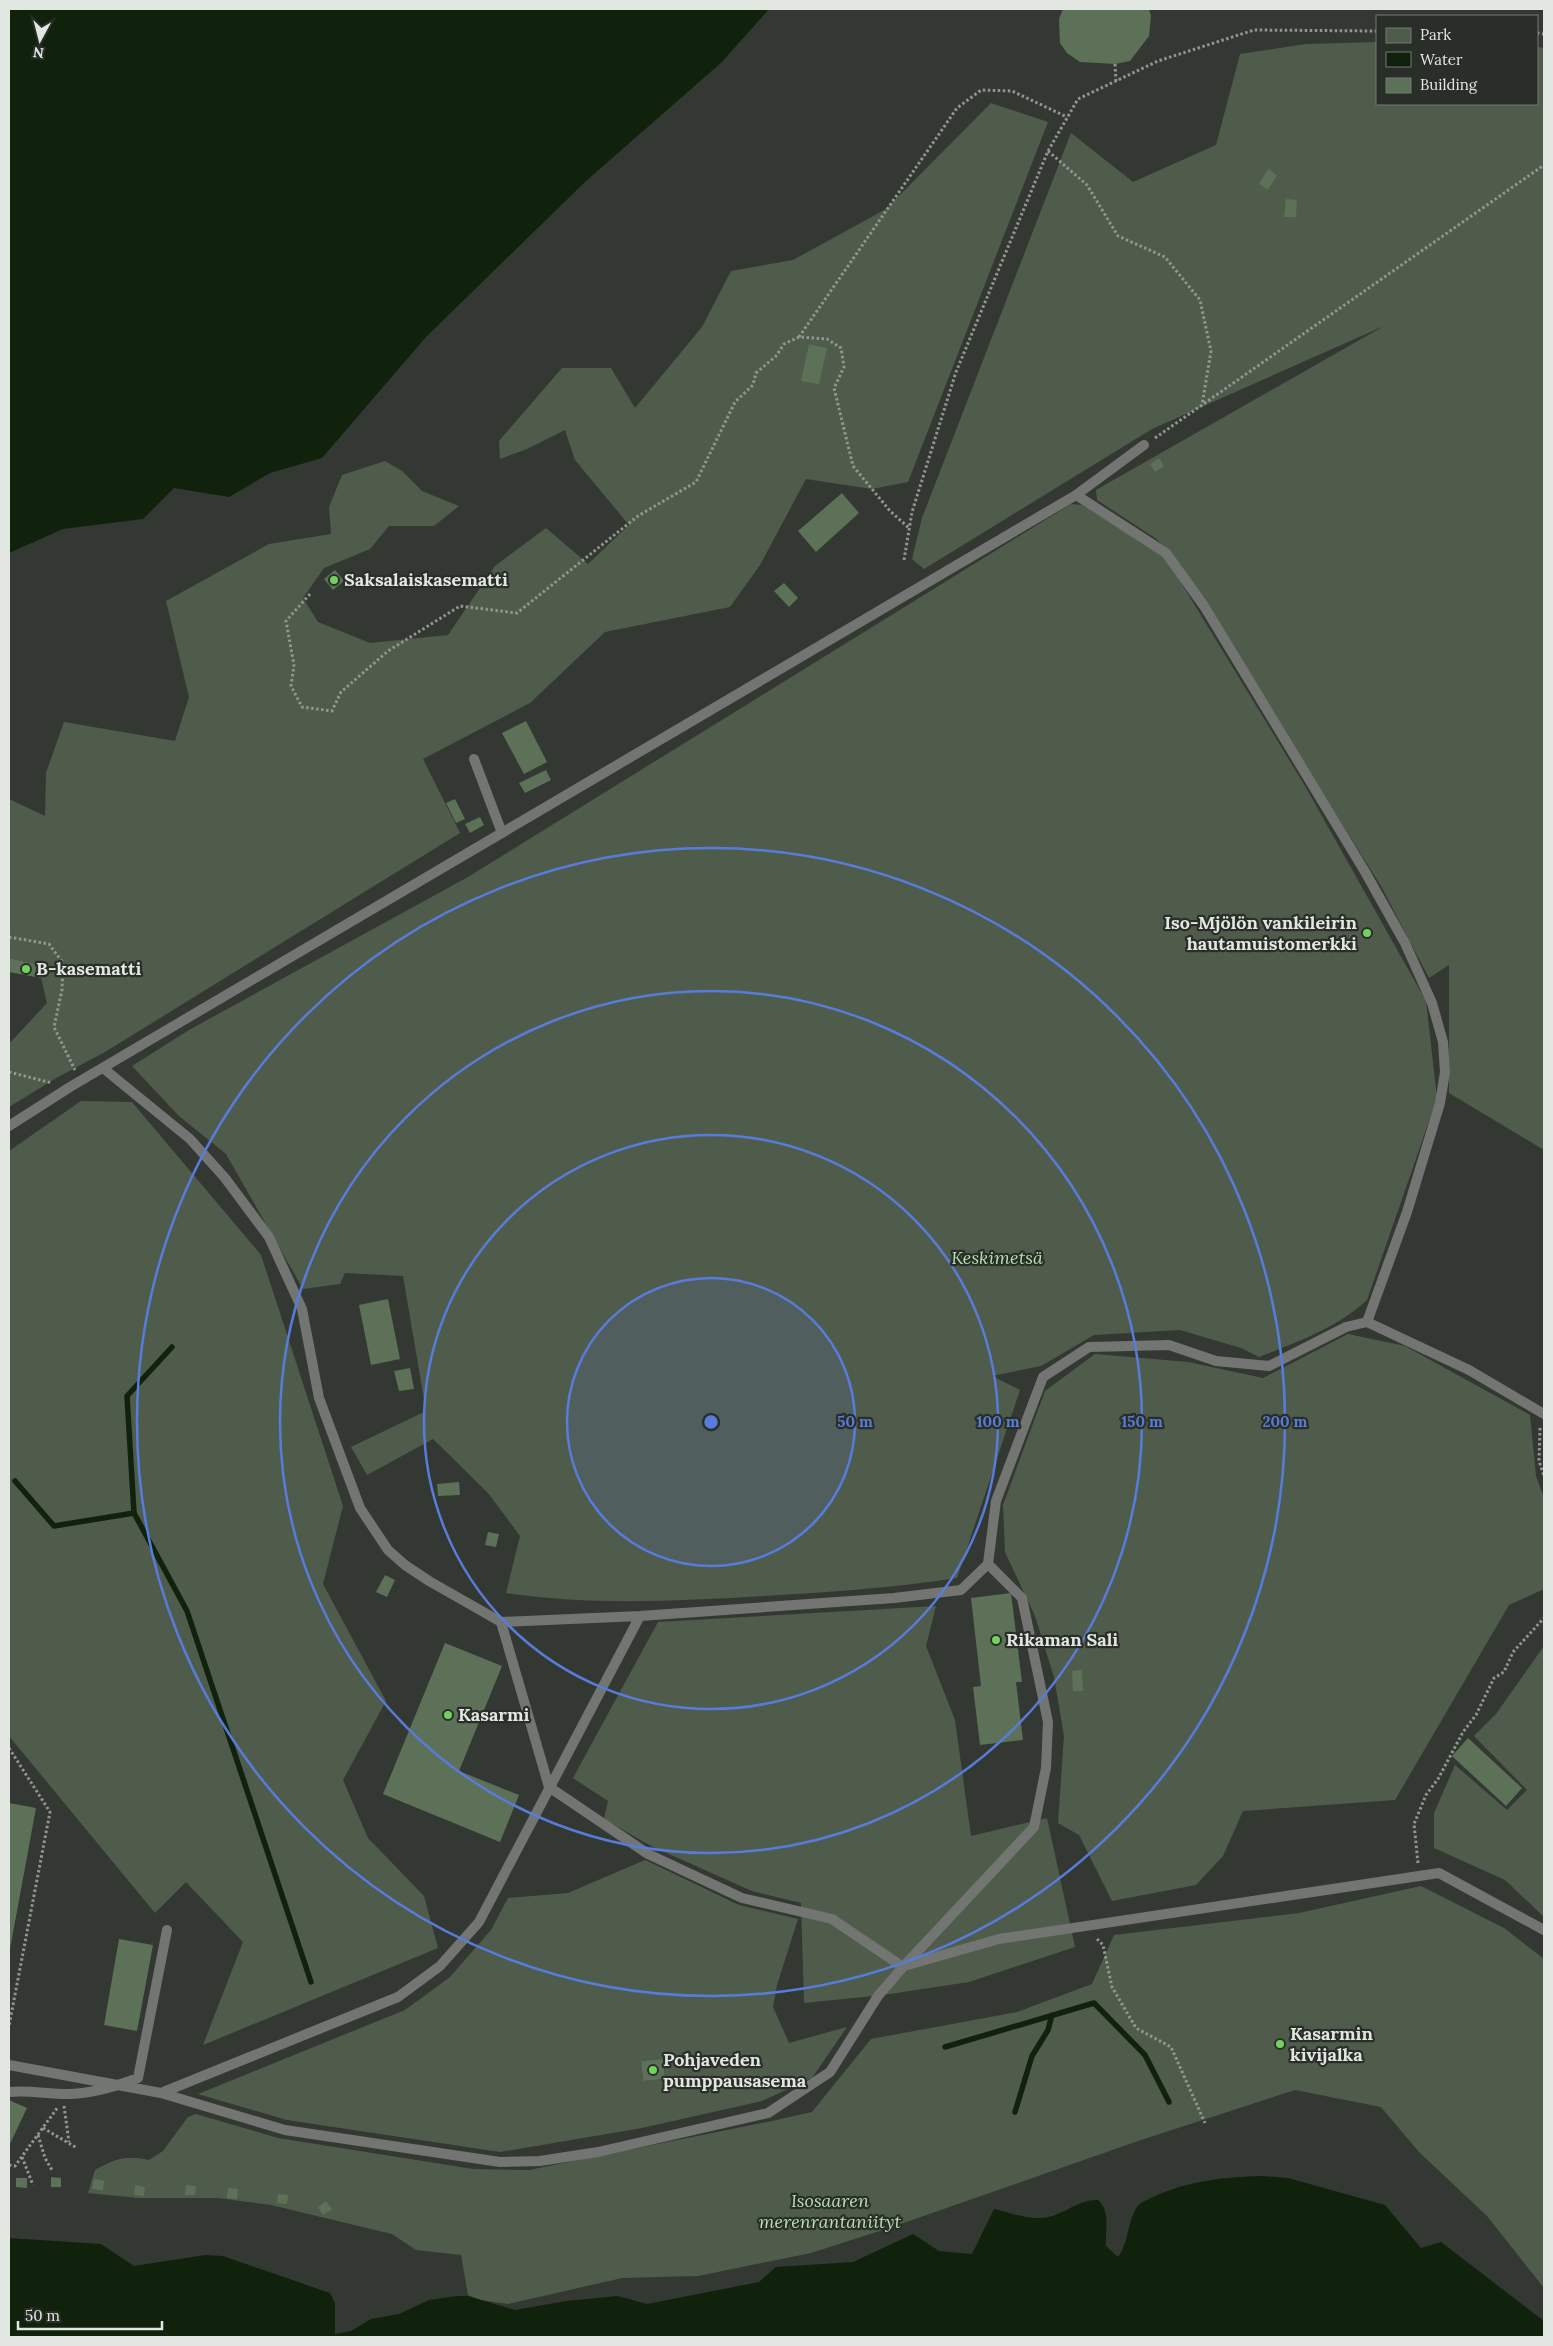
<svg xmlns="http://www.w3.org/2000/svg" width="1553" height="2346" font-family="Lora,serif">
<rect width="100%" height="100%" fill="#333932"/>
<path fill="#4f5c4c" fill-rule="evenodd" d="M 1377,42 L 1377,104 L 1537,104 L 1537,47 L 1544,48 L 1544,1150 L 1449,1093 L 1449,965 L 1429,978 L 1381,886 L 1172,554 L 1155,538 L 1097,500 L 1096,490 L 1384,326 L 1152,429 L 924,569 L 912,559 L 922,518 L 1071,133 L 1133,182 L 1216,145 L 1240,54 L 1306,44 Z
M 991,103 L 1048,122 L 908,482 L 872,489 L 806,479 L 760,565 L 730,607 L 605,632 L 530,703 L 423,759 L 460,833 L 105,1052 L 58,1077 L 9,1107 L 9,1044 L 47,1003 L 41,978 L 44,966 L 9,958 L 9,799 L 45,816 L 46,773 L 64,722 L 175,741 L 189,697 L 166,601 L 269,544 L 331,534 L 329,507 L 342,475 L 385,461 L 402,471 L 422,491 L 459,506 L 434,526 L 389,526 L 370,549 L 324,568 L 303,598 L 318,622 L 370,643 L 448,635 L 495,566 L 546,528 L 588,564 L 629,525 L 575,460 L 565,430 L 527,449 L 500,459 L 499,441 L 562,368 L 611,368 L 635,408 L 702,327 L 731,271 L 793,260 L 886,209 Z
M 1071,504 L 1082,505 L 1166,558 L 1305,786 L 1426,1001 L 1437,1098 L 1367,1300 C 1337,1328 1297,1342 1259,1357 L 1241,1348 L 1180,1330 L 1094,1335 L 1041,1366 L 992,1376 L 1020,1390 L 957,1578 C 893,1588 829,1592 764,1596 C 678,1601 592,1606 506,1593 L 520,1536 L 488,1493 L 433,1439 L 367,1475 L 351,1447 L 426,1411 L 403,1276 L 345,1273 L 340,1284 L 303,1289 L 226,1154 L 179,1116 L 132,1066 L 189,1030 L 468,877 Z
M 81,1101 L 132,1102 L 261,1255 L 343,1506 L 323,1584 L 386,1701 L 343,1780 L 368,1838 L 424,1896 L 438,1948 L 203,2045 L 243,1942 L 186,1882 L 155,1913 L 9,1736 L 9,1151 Z
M 1348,1334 L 1405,1346 L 1530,1415 L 1536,1476 L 1544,1498 L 1544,1589 L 1509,1605 L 1395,1800 L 1243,1811 L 1223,1856 L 1196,1885 L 1112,1901 L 1079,1835 L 1058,1823 L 1064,1736 L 1054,1677 L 1035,1616 L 1005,1552 L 1003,1505 L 1045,1391 L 1095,1354 L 1188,1362 L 1263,1378 Z
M 936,1606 L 926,1646 L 955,1720 L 971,1836 L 1047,1818 L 1075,1947 L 969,1982 L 883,1995 L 804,2003 L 801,1903 L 752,1891 L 651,1846 L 604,1819 L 608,1801 L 573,1778 L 658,1622 Z
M 1544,1646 L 1544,1917 L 1505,1880 L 1434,1848 L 1434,1813 L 1455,1765 L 1507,1810 L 1527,1790 L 1474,1736 L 1496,1714 Z
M 645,1860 L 739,1905 L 798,1919 L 777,1985 L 773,2007 L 789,2043 L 847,2027 L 812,2078 L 762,2101 L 642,2128 L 500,2152 L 287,2120 L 198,2094 L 405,2010 L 450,1977 L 491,1930 L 508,1898 L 568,1893 ZM 663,2059 L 665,2079 L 643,2081 L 641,2061 Z
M 1421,1886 L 1504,1928 L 1544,1959 L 1544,2288 L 1487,2216 L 1419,2152 L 1381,2107 L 1295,2090 L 1138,2141 L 895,2226 L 811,2253 L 698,2276 L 622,2278 L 508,2304 L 480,2300 L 468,2295 L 461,2255 L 416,2250 L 392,2234 L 271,2205 L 218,2198 L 138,2198 L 88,2193 L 95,2170 C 116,2159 124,2155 149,2160 L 163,2151 L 188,2117 L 196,2114 L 278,2138 L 473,2169 L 529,2170 L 772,2121 L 812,2112 L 871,2039 L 1017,2012 L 1092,1984 L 1114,1935 L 1299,1913 Z"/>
<path fill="#10220c" d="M 9,9 L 769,9 L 722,62 L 586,181 L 426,337 L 322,458 L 270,473 L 229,497 L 174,488 L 143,519 L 63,529 L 9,553 Z
M 1262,2176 L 1288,2178 L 1385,2205 L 1421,2248 L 1441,2242 L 1544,2321 L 1544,2337 L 9,2337 L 9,2238 L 101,2244 L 134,2266 L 205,2255 L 223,2256 L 330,2293 L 335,2303 L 335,2334 L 351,2331 L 371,2319 L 399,2314 L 429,2300 L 457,2296 L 468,2296 L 515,2310 L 566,2301 L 618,2296 L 647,2304 L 759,2282 L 776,2267 L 853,2262 L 913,2234 L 939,2251 L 972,2254 L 994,2209 C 1008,2212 1025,2219 1040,2218 C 1061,2218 1077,2199 1098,2200 C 1111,2212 1105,2229 1106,2246 L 1118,2257 C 1129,2242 1127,2223 1137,2207 C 1140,2202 1148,2200 1153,2197 C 1187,2181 1224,2177 1262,2176 Z"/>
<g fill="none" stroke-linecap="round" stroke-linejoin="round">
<path stroke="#10220c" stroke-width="5.5" d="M 172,1347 L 127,1396 L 134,1513 L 187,1611 L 311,1982
M 15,1481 L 54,1526 L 134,1513
M 945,2047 L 1094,2003 L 1145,2055 L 1169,2102
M 1015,2112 L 1032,2056 L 1048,2030 L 1052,2015"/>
</g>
<path fill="#5c7157" d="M 1063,9 L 1149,9 L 1151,16 L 1149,36 L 1130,61 L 1115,64 L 1080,62 L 1067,53 L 1060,43 L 1059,19 Z
M 1268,169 L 1277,175 L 1268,190 L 1259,184 Z
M 1286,199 L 1297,200 L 1296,217 L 1284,217 Z
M 809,344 L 827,348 L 819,384 L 801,381 Z
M 1159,458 L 1164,466 L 1155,472 L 1150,464 Z
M 842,493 L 859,513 L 816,552 L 798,531 Z
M 335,570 L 344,581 L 333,590 L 324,579 Z
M 784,583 L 798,598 L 789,607 L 774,591 Z
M 526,721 L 547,762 L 524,774 L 502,733 Z
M 546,770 L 551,780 L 525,793 L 519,783 Z
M 455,799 L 465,819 L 456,823 L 446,803 Z
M 480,817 L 484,825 L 470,833 L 465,824 Z
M 9,958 L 44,966 L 41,978 L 9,972 Z
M 388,1299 L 400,1359 L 371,1365 L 359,1305 Z
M 410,1368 L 414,1389 L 399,1391 L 394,1371 Z
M 459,1482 L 460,1495 L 438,1496 L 437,1484 Z
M 488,1532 L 499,1534 L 496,1547 L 485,1545 Z
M 385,1575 L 395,1580 L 387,1597 L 376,1592 Z
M 1011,1593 L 1022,1682 L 1016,1682 L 1023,1740 L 980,1745 L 973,1687 L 981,1686 L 971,1598 Z
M 445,1643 L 502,1666 L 459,1771 L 519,1795 L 500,1842 L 383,1794 Z
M 1082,1670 L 1083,1691 L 1073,1691 L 1072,1671 Z
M 1468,1738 L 1522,1788 L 1506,1806 L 1452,1756 Z
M 9,1803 L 36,1808 L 10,1949 L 9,1949 Z
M 119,1939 L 153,1945 L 137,2031 L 104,2025 Z
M 663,2059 L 665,2079 L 643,2081 L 641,2061 Z
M 9,2100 L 27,2108 L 9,2146 Z
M 51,2177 L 61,2178 L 61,2187 L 51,2187 Z
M 16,2178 L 27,2178 L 27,2188 L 16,2187 Z
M 94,2179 L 104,2181 L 103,2190 L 92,2189 Z
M 135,2185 L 145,2187 L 144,2196 L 134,2195 Z
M 186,2185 L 196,2186 L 195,2195 L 185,2195 Z
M 228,2188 L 238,2189 L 237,2199 L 227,2198 Z
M 278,2194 L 288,2195 L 287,2204 L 277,2203 Z
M 326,2201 L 332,2209 L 323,2215 L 318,2207 Z"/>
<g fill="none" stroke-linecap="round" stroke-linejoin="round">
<path stroke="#919690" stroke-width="3" stroke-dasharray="2.5 2.5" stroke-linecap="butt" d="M 1537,33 L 1544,34
M 1115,64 L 1116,81
M 1048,151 L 1087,185 L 1118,236 L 1165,257 L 1200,300 L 1211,351 L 1202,405
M 799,337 L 957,108 L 981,90 L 1012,91 L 1067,117
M 1155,438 L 1544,165
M 904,560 L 912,512 L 956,372 L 1048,151 L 1078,99 L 1158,61 L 1254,30 L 1377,31
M 310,594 L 286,621 L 294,665 L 291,686 L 302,707 L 332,711 L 341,692 L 388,651 L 460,606 L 517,613 L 638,516 L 696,482 L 735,402 L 753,385 L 756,373 L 776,356 L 784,344 L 799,337 L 827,339 L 841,348 L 844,367 L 834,388 L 853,466 L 890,511 L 909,528
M 9,937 L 49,944 L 63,963 L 62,990 L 54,1027 L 75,1070
M 9,1072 L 52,1083
M 1540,1428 L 1539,1461 L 1544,1476
M 9,1748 L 50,1812 L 9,2026
M 1418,1863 L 1414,1824 L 1426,1795 L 1438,1779 L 1463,1732 L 1476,1715 L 1494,1678 L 1504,1672 L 1513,1652 L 1544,1618
M 1097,1939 L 1103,1945 L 1112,1987 L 1136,2028 L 1171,2047 L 1205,2123
M 64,2106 L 69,2142
M 43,2128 L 77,2148
M 38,2135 L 45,2158 L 52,2170
M 22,2157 L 33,2185
M 9,2165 L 15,2166 L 58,2107"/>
<path stroke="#727571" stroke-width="10" d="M 474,759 L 502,833
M 103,1068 L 190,1139 L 225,1178 L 269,1237 L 302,1309 L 319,1398 L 360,1508 L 388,1550 L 405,1565 L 429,1581 L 501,1622 L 549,1787 L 648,1854 L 742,1898 L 832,1919 L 903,1967
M 9,1126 L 70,1087 L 1076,495 L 1144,445
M 1367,1322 L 1469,1370 L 1544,1414
M 501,1622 L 640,1616 L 894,1598 L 961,1590 L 988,1564 L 996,1501 L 1043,1377 L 1089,1347 L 1169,1345 L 1216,1361 L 1269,1366 L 1346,1327 L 1367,1322 L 1407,1212 L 1440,1103 L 1445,1072 L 1443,1042 L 1432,1003 L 1405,943 L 1364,870 L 1204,606 L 1166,553 L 1076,495
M 904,1966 L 999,1939 L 1439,1873 L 1544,1930
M 9,2065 L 161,2093 L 398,1997 L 440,1966 L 479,1922 L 640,1616
M 9,2092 C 29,2090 47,2094 67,2094 C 90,2094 117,2086 138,2078 L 167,1930
M 161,2093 L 285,2130 L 500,2162 L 540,2161 L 598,2152 L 768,2113 L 830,2072 L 878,1996 L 903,1967 L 1034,1827 L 1046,1768 L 1048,1722 L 1022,1598 L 988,1564"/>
</g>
<circle cx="711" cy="1422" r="144" fill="#587cdb" fill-opacity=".12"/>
<g fill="none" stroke="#587cdb" stroke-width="2.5">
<circle cx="711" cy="1422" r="144"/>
<circle cx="711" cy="1422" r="287"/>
<circle cx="711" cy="1422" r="431"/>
<circle cx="711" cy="1422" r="574"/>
</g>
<g fill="#72d25d" stroke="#292f28" stroke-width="2">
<circle cx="334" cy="580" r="5"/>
<circle cx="1367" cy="933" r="5"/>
<circle cx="26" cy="969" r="5"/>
<circle cx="996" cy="1640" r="5"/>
<circle cx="448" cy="1715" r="5"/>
<circle cx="1280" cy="2044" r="5"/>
<circle cx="653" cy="2070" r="5"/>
</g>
<g text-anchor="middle" stroke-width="4.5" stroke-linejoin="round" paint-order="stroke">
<g font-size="18" font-weight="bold" fill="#e3e7e2" stroke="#292f28" text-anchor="start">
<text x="344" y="586">Saksalaiskasematti</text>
<text x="1357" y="929" text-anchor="end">Iso-Mjölön vankileirin<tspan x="1357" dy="21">hautamuistomerkki</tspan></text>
<text x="36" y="975">B-kasematti</text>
<text x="1006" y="1646">Rikaman Sali</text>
<text x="458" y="1721">Kasarmi</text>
<text x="1290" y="2040">Kasarmin<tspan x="1290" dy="21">kivijalka</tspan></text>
<text x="663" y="2066">Pohjaveden<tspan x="663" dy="21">pumppausasema</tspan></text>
</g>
<g font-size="18" font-style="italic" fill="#b7dfaf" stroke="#292f28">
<text x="997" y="1264">Keskimetsä</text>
<text x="830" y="2207">Isosaaren<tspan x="830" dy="21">merenrantaniityt</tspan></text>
</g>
</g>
<circle cx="711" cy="1422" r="8" fill="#587cdb" stroke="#292f28" stroke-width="2.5"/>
<g font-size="15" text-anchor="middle" font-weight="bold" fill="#587cdb" stroke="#292f28" stroke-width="4.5" stroke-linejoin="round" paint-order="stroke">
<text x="855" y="1427">50 m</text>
<text x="998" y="1427">100 m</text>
<text x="1142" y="1427">150 m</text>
<text x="1285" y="1427">200 m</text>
</g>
<rect width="1553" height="2346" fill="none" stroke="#e3e7e2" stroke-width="20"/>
<rect x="1376" y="15" width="162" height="90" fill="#292f28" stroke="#737972"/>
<rect x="1386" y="28" width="25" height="15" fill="#4f5c4c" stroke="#737972"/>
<text x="1420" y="40" font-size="15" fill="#e3e7e2">Park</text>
<rect x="1386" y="52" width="25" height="15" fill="#10220c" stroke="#737972"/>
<text x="1420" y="65" font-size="15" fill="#e3e7e2">Water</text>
<rect x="1386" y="78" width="25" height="15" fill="#5c7157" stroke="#737972"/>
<text x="1420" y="90" font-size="15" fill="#e3e7e2">Building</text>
<g transform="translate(40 40) rotate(187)" stroke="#292f28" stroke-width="4" paint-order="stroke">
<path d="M0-4L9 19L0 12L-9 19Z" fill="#e3e7e2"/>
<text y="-8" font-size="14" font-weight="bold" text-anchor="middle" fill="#e3e7e2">N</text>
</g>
<path d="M18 2321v8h144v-8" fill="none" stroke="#e3e7e2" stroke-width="2.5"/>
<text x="25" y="2321" font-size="15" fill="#e3e7e2" stroke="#292f28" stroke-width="4" paint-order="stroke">50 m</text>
</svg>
